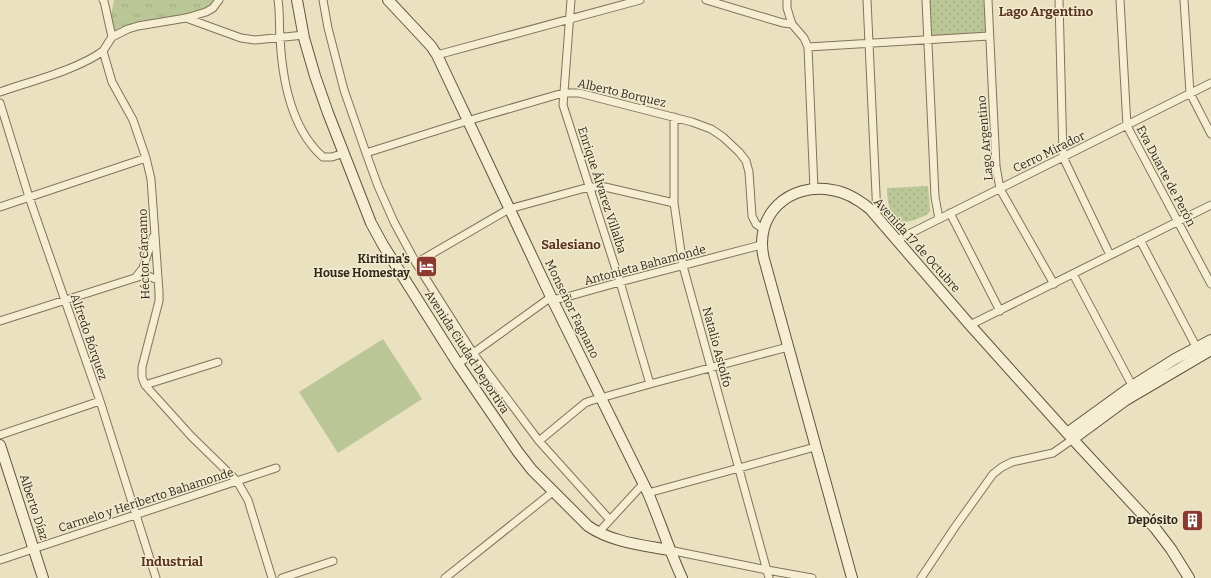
<svg xmlns="http://www.w3.org/2000/svg" width="1211" height="578" font-family="Bitter,serif">
<defs>
<pattern id="grass-tufts" width="24" height="20" patternUnits="userSpaceOnUse"><rect width="24" height="20" fill="#bbc696"/><path d="M3 7l-1-3M5 7V3M7 7l1-3M15 17l-1-3M17 17v-4M19 17l1-3" fill="none" stroke="#a1aa81"/></pattern>
<pattern id="park-dots" width="8" height="8" patternUnits="userSpaceOnUse"><rect width="8" height="8" fill="#bbc696"/><path d="M2 2h.1M6 6h.1" fill="none" stroke="#a1aa81" stroke-width="1.8" stroke-linecap="round"/></pattern>
</defs>
<rect width="100%" height="100%" fill="#e9e1c0"/>
<path fill="url(#grass-tufts)" d="M 114,0 L 214,0 C 198,21 141,15 114,31 L 111,15 Z"/>
<path fill="url(#park-dots)" d="M 929,0 L 985,0 L 986,34 L 930,35 Z
M 928,186 L 930,211 C 927,216 922,217 917,219 C 892,230 887,206 887,188 Z"/>
<path fill="#bbc696" d="M 383,339 L 422,399 L 338,453 L 299,392 Z"/>
<g fill="none" stroke-linecap="round" stroke-linejoin="round">
<defs>
<path id="street" d="M 103,0 L 104,1 L 112,37
M 219,0 L 213,8 L 206,12 L 186,18 L 138,26 L 128,29 L 112,37 L 103,51 L 112,82 L 133,120 L 146,158 L 151,179 L 159,292 L 159,301 L 142,367 L 142,377 L 145,385 L 191,436 L 237,481 L 248,500 L 272,578
M 278,0 C 280,12 279,25 280,37 C 282,78 290,128 323,157 L 332,157 L 344,153
M 323,0 L 328,28 L 344,90 L 366,153 L 378,186 L 394,222 L 416,263 L 473,353 L 539,441 L 610,520
M 571,0 L 563,105 L 620,282 L 650,384
M 706,0 L 783,23 L 792,24 L 804,38 L 808,47 L 814,189
M 787,0 L 787,8 L 792,24
M 867,0 L 877,216
M 926,0 L 935,197 L 939,219
M 988,0 L 996,166 L 1000,189 L 1054,284
M 1059,0 L 1063,157 L 1110,255
M 1120,0 L 1127,126 L 1211,284
M 1184,0 L 1190,93 L 1211,134
M 186,18 L 241,38 L 255,40 L 304,35
M 808,47 L 989,36
M 437,55 L 640,0
M 0,92 C 31,81 77,70 103,51
M 0,103 L 29,197 L 100,401 L 156,578
M 674,117 L 674,203 L 683,266 L 769,578
M 366,153 L 467,121 L 563,93 L 579,93 L 692,122 L 711,129 L 723,137 L 739,152 L 746,161 L 749,172 L 752,216 L 756,224 L 763,229
M 0,207 L 146,158
M 950,213 L 1000,311
M 897,240 L 1211,83
M 1140,240 L 1199,352
M 416,263 L 509,209 L 589,187 L 605,187 L 674,203
M 1073,274 L 1134,389
M 136,277 L 143,268 L 153,237
M 0,321 L 141,276 L 148,276 L 158,280
M 970,325 L 1211,205
M 458,364 L 547,300 L 563,298 L 620,282 L 761,245
M 145,385 L 218,362
M 0,435 L 100,401
M 539,441 L 585,403 L 590,401 L 650,384 L 788,347
M 648,493 L 815,447
M 598,533 L 643,484
M 669,550 L 767,570 L 812,578
M 0,560 L 276,468
M 282,578 L 333,561
M 445,578 L 554,491
M 921,578 L 955,527 L 993,474 L 1002,467 L 1012,462 L 1053,453 L 1073,439"/>
<path id="secondary" d="M 297,0 L 304,38 L 315,76 L 328,113 L 371,223 L 383,245 L 458,364 L 518,452 L 532,470 L 588,526 C 611,542 642,545 669,550
M 388,0 L 431,46 L 437,55 L 552,299 L 648,493 C 660,521 669,550 682,578
M 1067,433 L 1132,386 L 1175,359 L 1211,340
M 1073,439 L 1126,400 L 1211,350
M 0,445 L 43,578
M 852,578 L 764,259 C 753,215 789,182 832,190 C 847,192 859,200 870,209 L 970,325 L 1067,433 L 1155,528 L 1171,549 L 1189,578"/>
</defs>
<use href="#street" stroke="#81735a" stroke-width="9"/>
<use href="#secondary" stroke="#63543d" stroke-width="12"/>
<use href="#street" stroke="#f5eed3" stroke-width="7"/>
<use href="#secondary" stroke="#f5eed3" stroke-width="10"/>
</g>
<defs>
<symbol id="hotel-square" viewBox="-11 -11 22 22"><rect x="-9" y="-9" width="18" height="18" rx="4" fill="#8b382f" stroke="#f2ebcf"/><path d="M-6-4.5h1.5V1H6V5H4.5V3h-9V5H-6ZM-4 0a1.8 1.8 0 1 1 3.6 0ZM.5 0V-2.5h3Q6-2.5 6 0Z" fill="#fff"/></symbol>
<symbol id="building-square" viewBox="-11 -11 22 22"><rect x="-9" y="-9" width="18" height="18" rx="4" fill="#8b382f" stroke="#f2ebcf"/><path d="M-4-6H4V6H1V3H-1V6H-4ZM-2.5-4.3h1.7v1.8h-1.7ZM.8-4.3h1.7v1.8H.8ZM-2.5-1h1.7V.8h-1.7ZM.8-1h1.7V.8H.8Z" fill="#fff"/></symbol>
</defs>
<g fill-rule="evenodd">
<use href="#hotel-square" x="414" y="254" width="25" height="25"/>
<use href="#building-square" x="1180" y="508" width="25" height="25"/>
</g>
<g text-anchor="middle" stroke-width="3" stroke-linejoin="round" paint-order="stroke">
<g font-size="12" fill="#32291d" stroke="#f2ebcf">
<text transform="translate(622 93) rotate(13)" y="4">Alberto Borquez</text>
<text transform="translate(985 138) rotate(-95)" y="4">Lago Argentino</text>
<text transform="translate(1049 152) rotate(-26)" y="4">Cerro Mirador</text>
<text transform="translate(1166 176) rotate(62)" y="4">Eva Duarte de Perón</text>
<text transform="translate(602 190) rotate(72)" y="4">Enrique Álvarez Villalba</text>
<text transform="translate(917 245) rotate(48)" y="4">Avenida 17 de Octubre</text>
<text transform="translate(144 254) rotate(-92)" y="4">Héctor Cárcamo</text>
<text transform="translate(645 265) rotate(-15)" y="4">Antonieta Bahamonde</text>
<text transform="translate(572 309) rotate(64)" y="4">Monseñor Fagnano</text>
<text transform="translate(89 337) rotate(71)" y="4">Alfredo Bórquez</text>
<text transform="translate(717 347) rotate(75)" y="4">Natalio Astolfo</text>
<text transform="translate(467 352) rotate(57)" y="4">Avenida Ciudad Deportiva</text>
<text transform="translate(146 500) rotate(-18)" y="4">Carmelo y Heriberto Bahamonde</text>
<text transform="translate(34 507) rotate(72)" y="4">Alberto Díaz</text>
</g>
<g font-size="12" font-weight="bold" fill="#32291d" stroke="#f2ebcf" text-anchor="end">
<text x="410" y="263">Kiritina's<tspan x="410" dy="14">House Homestay</tspan></text>
<text x="1178" y="524">Depósito</text>
</g>
<g font-size="13" font-weight="bold" fill="#5b3320" stroke="#f2ebcf">
<text x="1046" y="16">Lago Argentino</text>
<text x="571" y="249">Salesiano</text>
<text x="172" y="566">Industrial</text>
</g>
</g>
</svg>
